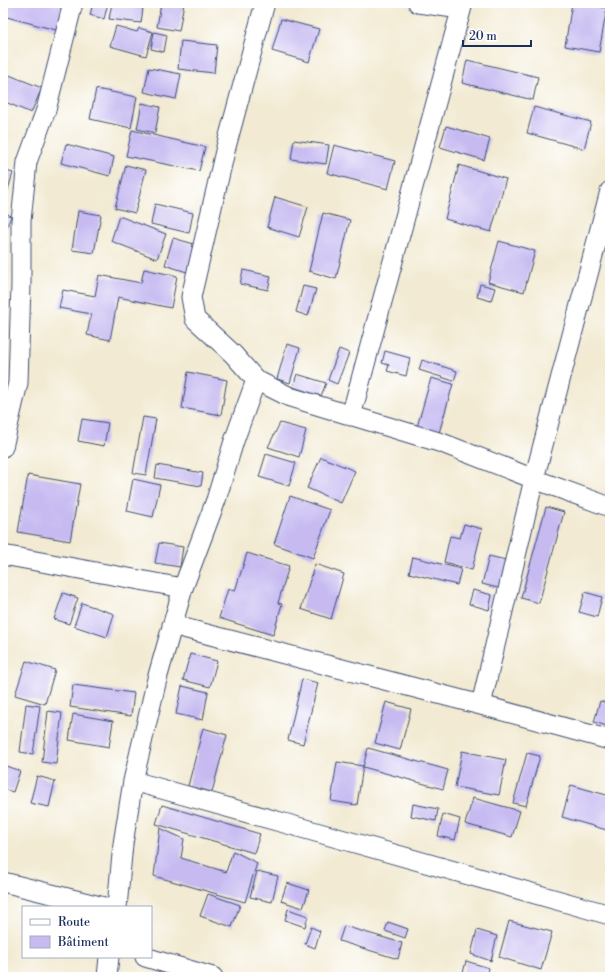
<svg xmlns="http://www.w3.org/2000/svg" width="613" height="980" font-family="'Libre Bodoni',serif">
<rect width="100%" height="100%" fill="#fff"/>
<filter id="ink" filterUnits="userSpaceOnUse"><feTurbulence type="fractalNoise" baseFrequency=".025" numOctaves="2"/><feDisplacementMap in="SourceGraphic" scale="8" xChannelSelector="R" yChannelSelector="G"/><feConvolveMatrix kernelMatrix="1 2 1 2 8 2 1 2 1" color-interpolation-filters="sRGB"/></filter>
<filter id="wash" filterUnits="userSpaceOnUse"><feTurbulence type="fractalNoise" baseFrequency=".012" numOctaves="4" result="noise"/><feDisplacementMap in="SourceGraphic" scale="16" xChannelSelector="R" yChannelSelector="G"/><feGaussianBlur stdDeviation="0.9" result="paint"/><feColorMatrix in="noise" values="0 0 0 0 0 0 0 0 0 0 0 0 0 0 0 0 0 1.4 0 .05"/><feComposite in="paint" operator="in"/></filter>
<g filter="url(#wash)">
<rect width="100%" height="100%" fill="#f2ead2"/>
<g id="blocks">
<path fill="#c6baf1" d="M 3,3 L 64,3 L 56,30 L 3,16 Z
M 93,3 L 108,3 L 104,19 L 90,15 Z
M 112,3 L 119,3 L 143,8 L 141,23 L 109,19 Z
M 161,3 L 184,3 L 179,31 L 157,27 Z
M 572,3 L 581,3 L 607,8 L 599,52 L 565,46 Z
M 281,19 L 319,29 L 309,62 L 272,51 Z
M 116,26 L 137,32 L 139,28 L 153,32 L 146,56 L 110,46 Z
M 154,32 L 167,35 L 164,52 L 151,49 Z
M 181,41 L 217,45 L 214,73 L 178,69 Z
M 467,60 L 538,77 L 533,100 L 462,83 Z
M 149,68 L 181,74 L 176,99 L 144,92 Z
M 4,73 L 42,88 L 31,113 L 3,101 L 3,76 Z
M 96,89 L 137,97 L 131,128 L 90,119 Z
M 142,103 L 160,107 L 155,133 L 137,129 Z
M 534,107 L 591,122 L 584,149 L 527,133 Z
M 446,126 L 490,139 L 484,160 L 440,147 Z
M 132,130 L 205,147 L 199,171 L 126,156 Z
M 294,140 L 329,145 L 326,164 L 291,159 Z
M 66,144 L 114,157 L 110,176 L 61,163 Z
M 334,145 L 395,161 L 388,189 L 327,173 Z
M 126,165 L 146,170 L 135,213 L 115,208 Z
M 459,165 L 506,179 L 491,232 L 445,219 Z
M 3,170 L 13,173 L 3,206 Z
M 275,197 L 308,207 L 299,237 L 267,227 Z
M 155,204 L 193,213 L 189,233 L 151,224 Z
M 78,211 L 101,215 L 94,253 L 72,250 Z
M 3,213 L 11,216 L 3,237 Z
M 323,213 L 350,220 L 336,279 L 309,271 Z
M 119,216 L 166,234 L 157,259 L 111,241 Z
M 173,238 L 201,246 L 193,274 L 165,265 Z
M 499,241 L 535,251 L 524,292 L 488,282 Z
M 144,269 L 177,276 L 171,308 L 118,297 L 110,340 L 87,335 L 91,314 L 59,308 L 63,290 L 95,296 L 99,275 L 141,283 Z
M 243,270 L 271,276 L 268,290 L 240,284 Z
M 480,284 L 495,288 L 491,301 L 477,297 Z
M 303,286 L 316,289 L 308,316 L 296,312 Z
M 287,344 L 300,348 L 290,383 L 277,379 Z
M 339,349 L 349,353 L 337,384 L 328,380 Z
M 385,351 L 410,358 L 406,376 L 387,371 L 389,365 L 382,363 Z
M 422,360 L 457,371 L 454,381 L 419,370 Z
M 188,372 L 227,380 L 221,415 L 182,408 Z
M 297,374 L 326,383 L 321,396 L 293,387 Z
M 431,378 L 453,384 L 439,433 L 417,427 Z
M 143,417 L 156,419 L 146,475 L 133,473 Z
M 82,419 L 108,423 L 104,446 L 78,441 Z
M 280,423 L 306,430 L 299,457 L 268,447 Z
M 266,454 L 296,463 L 289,486 L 259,477 Z
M 321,457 L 355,471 L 341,503 L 307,488 Z
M 157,465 L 203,473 L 201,486 L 155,478 Z
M 28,475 L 80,484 L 70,541 L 18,532 Z
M 133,479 L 160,485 L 153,517 L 127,511 Z
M 290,496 L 330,510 L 313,558 L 274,544 Z
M 546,507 L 564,512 L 539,603 L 521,598 Z
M 464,524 L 482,529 L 472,570 L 444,562 L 450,536 L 460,538 Z
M 159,543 L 183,547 L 180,567 L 155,563 Z
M 247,553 L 289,566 L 278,603 L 282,604 L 273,635 L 219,618 L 228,589 L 235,591 Z
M 489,556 L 514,562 L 506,590 L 482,584 Z
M 413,557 L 461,569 L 457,585 L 409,573 Z
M 315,564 L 344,574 L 331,619 L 301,609 Z
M 473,590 L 492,595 L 489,610 L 469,604 Z
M 585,592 L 602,597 L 597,617 L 579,612 Z
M 63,593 L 78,598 L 69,624 L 54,619 Z
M 82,603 L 114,614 L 107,637 L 74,626 Z
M 190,654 L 217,661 L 210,687 L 183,680 Z
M 26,661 L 55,670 L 45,704 L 15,695 Z
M 302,679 L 318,683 L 303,744 L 288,740 Z
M 73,685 L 134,693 L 131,716 L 70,707 Z
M 182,686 L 208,692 L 203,720 L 176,714 Z
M 600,701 L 610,704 L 610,727 L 594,722 Z
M 386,702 L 411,709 L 400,750 L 375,743 Z
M 26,704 L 40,706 L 33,754 L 20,752 Z
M 48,711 L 62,713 L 56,764 L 42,762 Z
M 73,714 L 113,721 L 109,747 L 69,740 Z
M 203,728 L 227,735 L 212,792 L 188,786 Z
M 368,748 L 448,770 L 443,789 L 363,767 Z
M 462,751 L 506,760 L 499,795 L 455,787 Z
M 527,753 L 540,756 L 526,806 L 513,803 Z
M 337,762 L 363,766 L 357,805 L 331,801 Z
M 3,765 L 20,771 L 13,792 L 3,789 Z
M 37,776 L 55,781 L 49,807 L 30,803 Z
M 571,785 L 610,796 L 610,831 L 562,817 Z
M 473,798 L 520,811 L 512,837 L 465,824 Z
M 413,804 L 438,809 L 436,821 L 411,816 Z
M 162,805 L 260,834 L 254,853 L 156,824 Z
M 443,814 L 460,819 L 455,840 L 438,836 Z
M 160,828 L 184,839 L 181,858 L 226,872 L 233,851 L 257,863 L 245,902 L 154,876 Z
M 610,859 L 610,872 L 606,871 Z
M 257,871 L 278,876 L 272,902 L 250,897 Z
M 287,883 L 309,890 L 303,908 L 281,901 Z
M 208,894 L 240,905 L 232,927 L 200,916 Z
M 288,909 L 308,916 L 305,927 L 285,920 Z
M 509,921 L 552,932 L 541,970 L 499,957 Z
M 388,922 L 408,929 L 405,938 L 385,931 Z
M 344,926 L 402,943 L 398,959 L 339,941 Z
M 311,927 L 320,931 L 315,948 L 305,944 Z
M 477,930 L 497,936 L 491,961 L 471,954 Z
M 466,961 L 489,968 L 487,977 L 462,977 Z"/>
</g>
</g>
<g filter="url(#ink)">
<use href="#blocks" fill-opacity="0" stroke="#3b4b6f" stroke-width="1"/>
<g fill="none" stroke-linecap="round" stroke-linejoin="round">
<defs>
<path id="minor" d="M 418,3 L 461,9
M 256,380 L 290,397 L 442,443 L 534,479 L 610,507
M 351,416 L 463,3
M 3,447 L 18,383 L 21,284 L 21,221 L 27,162 L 46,110 L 73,3
M 3,555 L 183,588
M 172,625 L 481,705 L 610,740
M 481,705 L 534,479 L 610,191
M 133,781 L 284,823 L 610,915
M 3,882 L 104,907
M 117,907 L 123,844 L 133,781 L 157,679 L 183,588 L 216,500 L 234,441 L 256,380 L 233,354 L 195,319 L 191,297 L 226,147 L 265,3
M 145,957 L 213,977
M 107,977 L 109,957"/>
</defs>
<use href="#minor" stroke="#3b4b6f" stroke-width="21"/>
<use href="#minor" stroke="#fff" stroke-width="19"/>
</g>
</g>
<rect width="613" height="980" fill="none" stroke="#fff" stroke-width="16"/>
<rect x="22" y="906" width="130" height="52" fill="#ffffff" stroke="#a4acbf"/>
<rect x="30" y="919" width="20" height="6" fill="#ffffff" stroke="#a4acbf"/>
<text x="58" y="926" font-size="12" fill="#1b2f5e">Route</text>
<rect x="30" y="936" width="20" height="12" fill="#c6baf1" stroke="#a4acbf"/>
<text x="58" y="946" font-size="12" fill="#1b2f5e">Bâtiment</text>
<path d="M463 40v6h68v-6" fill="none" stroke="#1b2f5e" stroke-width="2"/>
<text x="469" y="40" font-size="12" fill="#1b2f5e" stroke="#ffffff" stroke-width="3" paint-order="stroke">20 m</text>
</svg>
